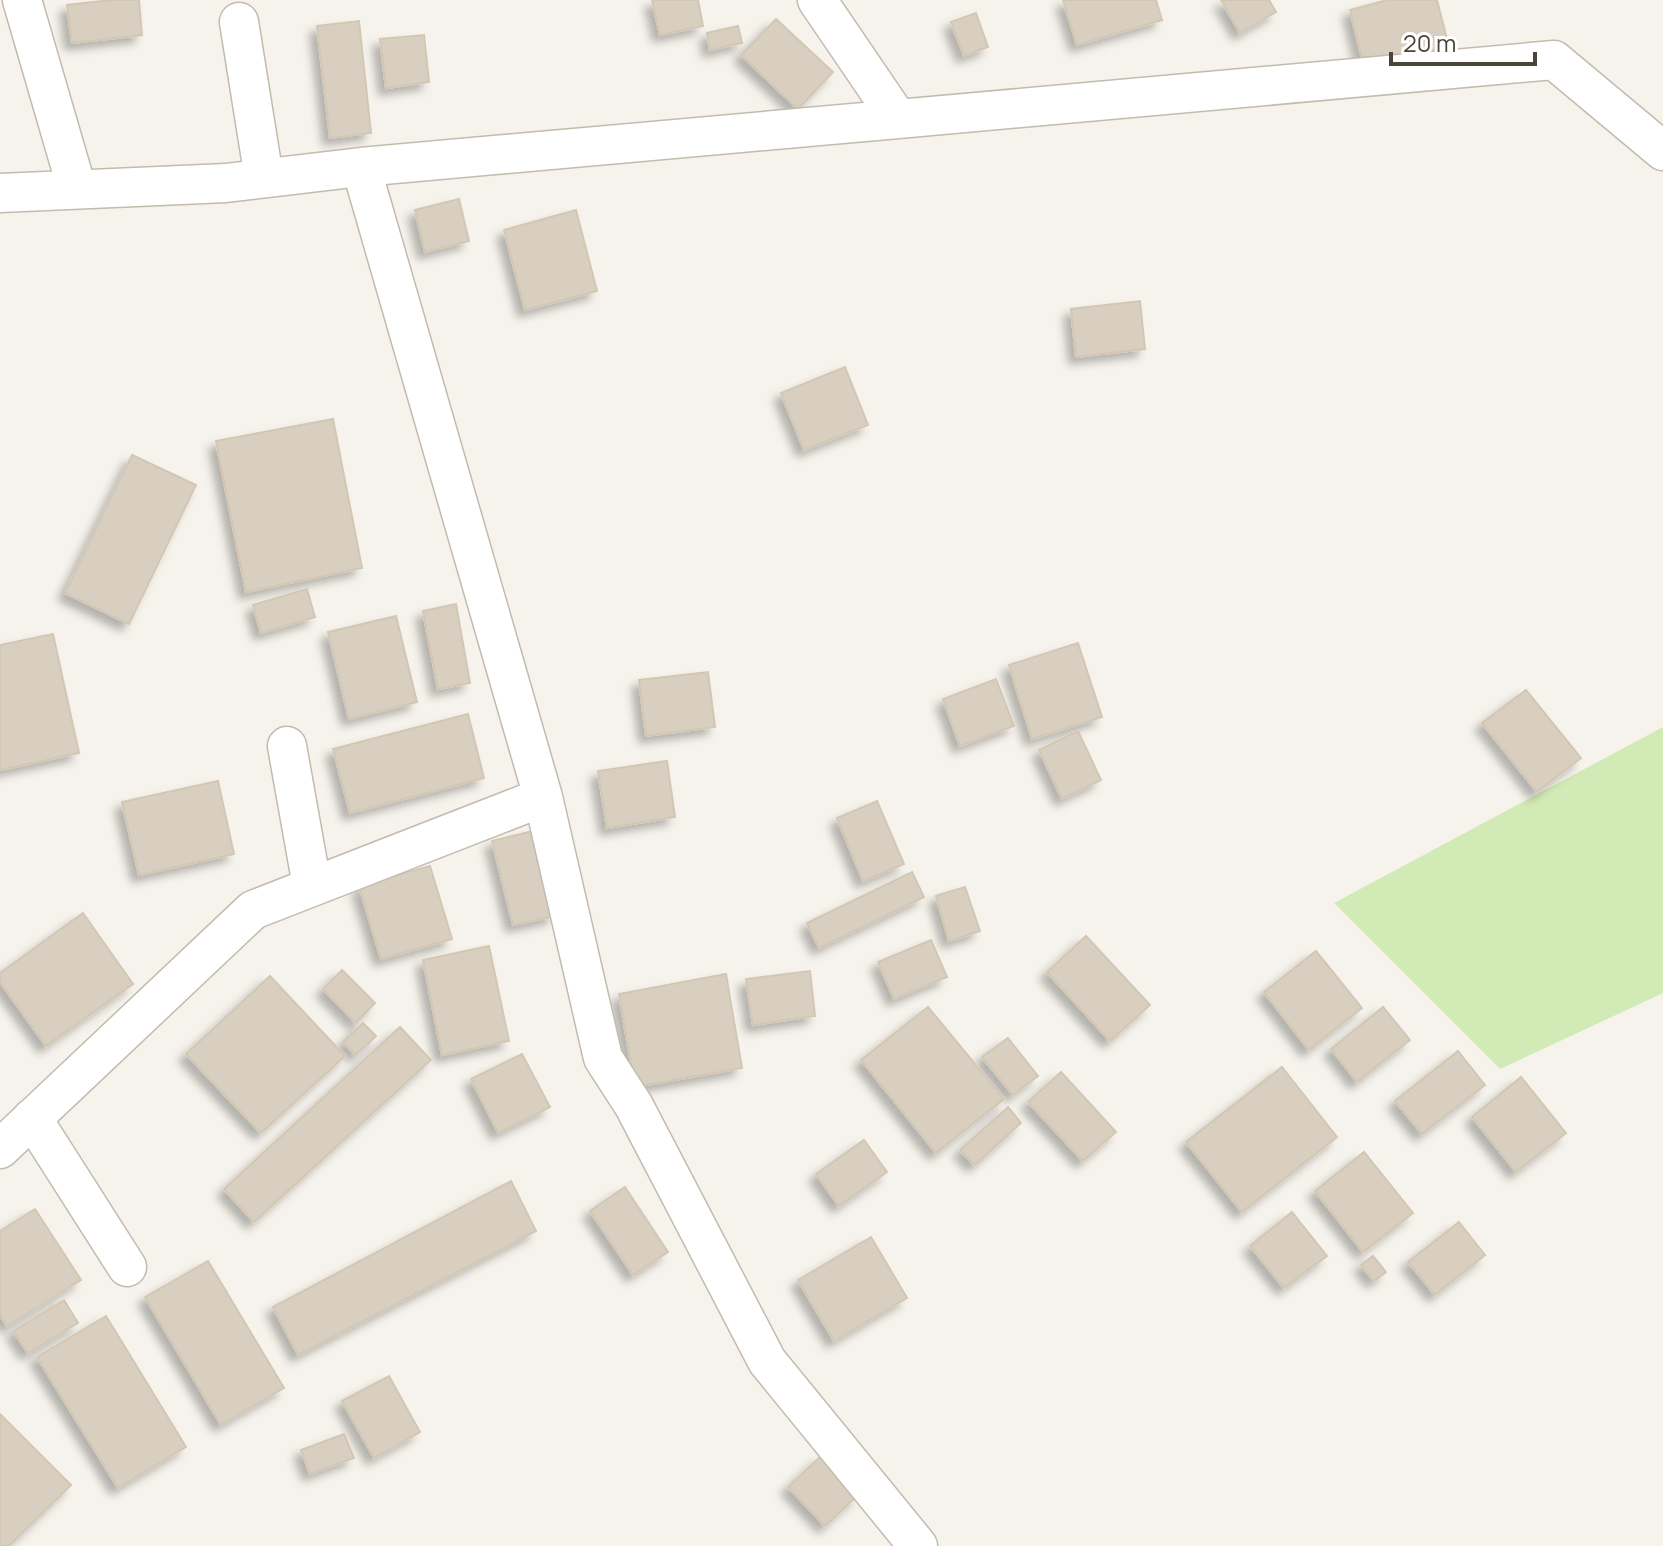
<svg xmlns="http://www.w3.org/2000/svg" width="1663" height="1546" font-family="Manrope,sans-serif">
<defs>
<filter id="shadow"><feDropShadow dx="-7" dy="7" stdDeviation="4" flood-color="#0004"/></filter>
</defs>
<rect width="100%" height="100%" fill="#f6f3ec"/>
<path fill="#d2eab5" d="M 1663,727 L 1663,993 L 1500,1069 L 1334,903 Z"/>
<path fill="#d8cfc1" stroke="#d3c7b4" stroke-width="2" filter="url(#shadow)" d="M 112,0 L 139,0 L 142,35 L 72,43 L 67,5 Z
M 652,0 L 698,0 L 703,26 L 660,35 Z
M 1063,0 L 1156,0 L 1162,20 L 1077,45 Z
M 1221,0 L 1269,0 L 1276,12 L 1240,33 Z
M 1387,0 L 1437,0 L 1449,47 L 1364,67 L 1350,10 Z
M 976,13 L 988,47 L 964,56 L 951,22 Z
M 776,19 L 833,72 L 798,109 L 741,55 Z
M 359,21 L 371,133 L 330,138 L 317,26 Z
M 738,26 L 742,43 L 710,50 L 707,33 Z
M 424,35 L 429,82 L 386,88 L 380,39 Z
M 459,199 L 469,241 L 425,252 L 415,210 Z
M 576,210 L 597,291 L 525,310 L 504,230 Z
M 1140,301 L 1145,349 L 1076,357 L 1071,309 Z
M 845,367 L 868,425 L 804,450 L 781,393 Z
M 333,419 L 362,568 L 246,592 L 216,441 Z
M 132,455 L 196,485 L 129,624 L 65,593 Z
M 307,589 L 315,617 L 261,633 L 253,605 Z
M 456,604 L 470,683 L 438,689 L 423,611 Z
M 396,616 L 417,702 L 349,719 L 328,632 Z
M 53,634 L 79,753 L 0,770 L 0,645 Z
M 1078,643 L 1102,717 L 1032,739 L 1009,665 Z
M 708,672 L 715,727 L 646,736 L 639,680 Z
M 996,679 L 1014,726 L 960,746 L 943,699 Z
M 1526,690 L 1581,758 L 1537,792 L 1482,723 Z
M 468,714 L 484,778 L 350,813 L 333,749 Z
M 1078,731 L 1101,780 L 1062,799 L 1039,750 Z
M 667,761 L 675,817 L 607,828 L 598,771 Z
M 218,781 L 234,854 L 139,875 L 122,802 Z
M 877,801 L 904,864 L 863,881 L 837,818 Z
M 533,831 L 555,916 L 513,925 L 492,841 Z
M 430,866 L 452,939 L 381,959 L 359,886 Z
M 912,872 L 924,897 L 819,948 L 807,923 Z
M 965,887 L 980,931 L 949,941 L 936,896 Z
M 83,913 L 133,984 L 46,1046 L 0,982 L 0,973 Z
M 1086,936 L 1150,1005 L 1110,1041 L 1047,972 Z
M 931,940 L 947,977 L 894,999 L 878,962 Z
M 489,946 L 509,1041 L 442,1055 L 423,960 Z
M 1316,951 L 1362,1008 L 1309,1050 L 1264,992 Z
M 342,970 L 375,1003 L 356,1023 L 323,989 Z
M 810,971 L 815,1016 L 753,1025 L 746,979 Z
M 726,974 L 742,1068 L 635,1087 L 619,994 Z
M 270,976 L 345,1056 L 261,1133 L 186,1054 Z
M 928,1007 L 1004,1099 L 936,1153 L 861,1060 Z
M 1383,1007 L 1410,1040 L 1357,1082 L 1331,1049 Z
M 363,1023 L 376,1036 L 356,1055 L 343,1042 Z
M 400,1027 L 431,1060 L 254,1222 L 224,1189 Z
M 1008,1038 L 1038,1076 L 1013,1095 L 982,1057 Z
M 1458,1051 L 1485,1085 L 1422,1134 L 1395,1101 Z
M 522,1054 L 550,1107 L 498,1133 L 471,1079 Z
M 1282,1067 L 1337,1137 L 1242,1212 L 1186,1142 Z
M 1061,1072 L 1116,1132 L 1083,1161 L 1028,1102 Z
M 1521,1077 L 1566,1133 L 1516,1172 L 1472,1117 Z
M 1008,1107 L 1021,1123 L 975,1165 L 960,1150 Z
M 864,1140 L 887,1172 L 839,1206 L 816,1174 Z
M 1364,1152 L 1413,1213 L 1363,1252 L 1315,1191 Z
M 511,1181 L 536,1231 L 298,1355 L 273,1307 Z
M 625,1187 L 668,1252 L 633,1275 L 590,1211 Z
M 35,1209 L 81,1280 L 7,1326 L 0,1315 L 0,1231 Z
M 1292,1212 L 1327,1256 L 1284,1288 L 1250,1246 Z
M 1459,1222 L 1485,1255 L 1435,1295 L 1408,1262 Z
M 871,1237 L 907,1298 L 834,1341 L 798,1280 Z
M 1373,1256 L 1386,1272 L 1374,1281 L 1361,1265 Z
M 208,1261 L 284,1388 L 221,1425 L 145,1297 Z
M 64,1300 L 78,1323 L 28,1353 L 13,1331 Z
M 106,1316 L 186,1447 L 118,1488 L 37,1357 Z
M 389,1376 L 420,1432 L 374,1458 L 342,1401 Z
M 0,1414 L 71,1485 L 9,1546 L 0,1546 Z
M 344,1434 L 354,1458 L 310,1474 L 301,1450 Z
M 821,1456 L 858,1495 L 825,1526 L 788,1487 Z"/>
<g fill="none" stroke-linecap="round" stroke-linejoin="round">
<defs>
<path id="street" d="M 22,0 L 77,189
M 817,0 L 898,119 L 1554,60 L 1663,151
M 239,22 L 264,178
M 361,167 L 543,797 L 603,1058 L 634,1106 L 767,1361 L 918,1546
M 0,193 L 226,183 L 361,167 L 898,119
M 287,746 L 312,886
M 32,1118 L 127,1267
M 0,1149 L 253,910 L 543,797"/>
</defs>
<use href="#street" stroke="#c2bbae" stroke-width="41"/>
<use href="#street" stroke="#fff" stroke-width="38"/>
</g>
<path d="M1391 52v12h144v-12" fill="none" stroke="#4b4439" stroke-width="4"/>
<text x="1403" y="52" font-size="24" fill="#4b4439" stroke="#ffffff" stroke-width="6" paint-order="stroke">20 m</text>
</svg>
